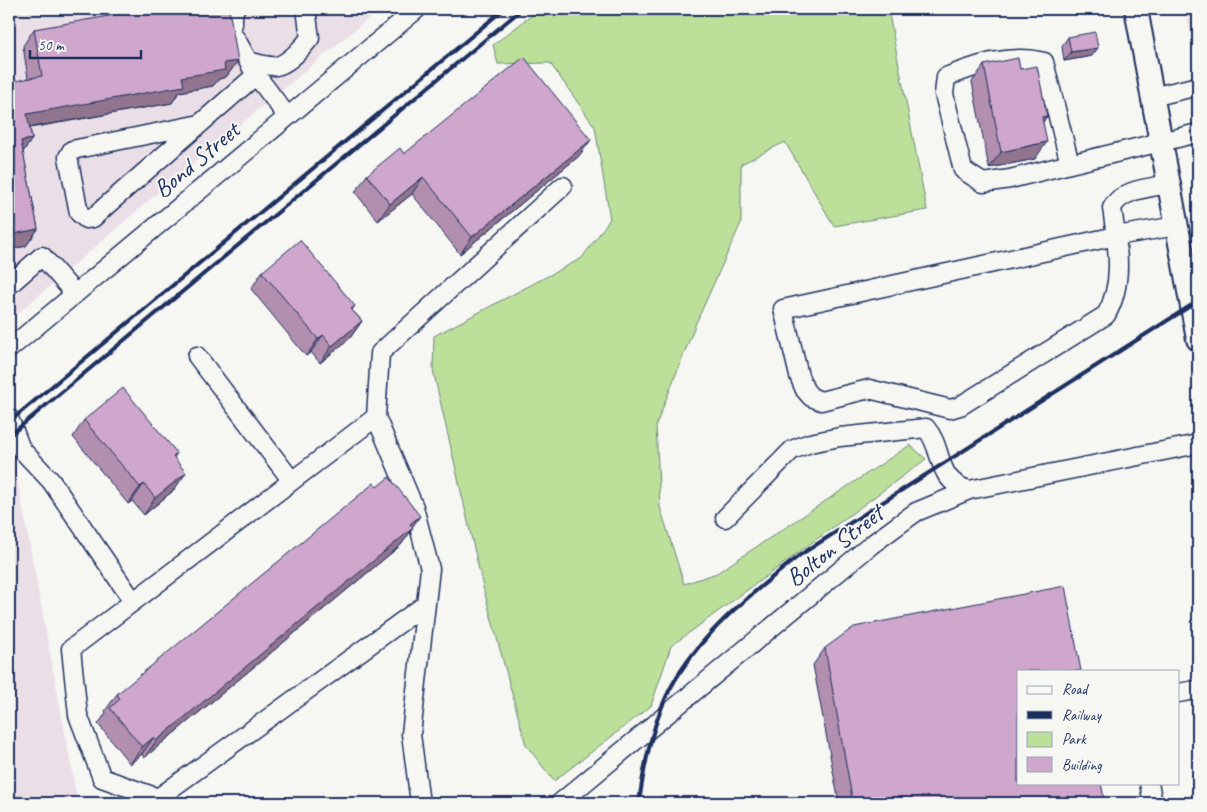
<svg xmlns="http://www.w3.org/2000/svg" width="1207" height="812" font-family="Caveat,sans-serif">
<rect width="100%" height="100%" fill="#f6f6f2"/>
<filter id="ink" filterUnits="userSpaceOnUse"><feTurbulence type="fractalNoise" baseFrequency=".02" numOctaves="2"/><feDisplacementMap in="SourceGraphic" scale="10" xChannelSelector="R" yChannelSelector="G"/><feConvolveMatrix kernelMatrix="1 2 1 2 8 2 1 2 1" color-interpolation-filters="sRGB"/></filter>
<g filter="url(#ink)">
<path fill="#eadee7" d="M 9,9 L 380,9 L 162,189 L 9,321 Z
M 1186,9 L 1198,9 L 1198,74 Z
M 13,456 L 78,803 L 9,803 L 9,460 Z"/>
<path fill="#bcdf99" stroke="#6c877c" d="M 540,9 L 888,9 L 927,210 L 834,226 L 785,142 L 741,164 L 741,223 L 696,323 L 656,425 L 660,507 L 684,584 L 717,573 L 910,445 L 926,459 L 671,646 L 651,706 L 554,781 L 526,745 L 483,587 L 433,370 L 434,336 L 582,258 L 610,219 L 595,127 L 550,63 L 498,64 L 493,45 Z"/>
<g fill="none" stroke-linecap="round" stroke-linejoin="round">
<defs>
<path id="minor" d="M 233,24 L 233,14 L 235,9
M 236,39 L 253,70
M 248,61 C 256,63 267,67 276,66 C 288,64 303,47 310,38 L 306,9
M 1152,97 L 1198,86
M 200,124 L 72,150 L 68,157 L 79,213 L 86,219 L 93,218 L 107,205 L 256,75 L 287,116
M 1070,164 L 1010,179 L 983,183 L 963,170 L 944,94 L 946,77 C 977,65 1011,53 1044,62 L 1070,164 L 1198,133
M 1169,184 C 1150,188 1121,189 1112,208 C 1117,244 1125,282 1106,315 L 960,406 L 950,409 L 869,389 L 821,401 L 811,397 L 805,390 L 799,376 L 783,309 L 1116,236 L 1177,226
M 9,285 L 42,256 L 75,294
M 9,349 L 417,9
M 197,356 L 292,481
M 376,417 L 380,353 L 563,186
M 9,418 L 21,449 L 51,481 L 133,601
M 725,518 L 792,450 L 810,443 L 840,437 L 926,428 C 945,450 934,480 969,490
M 1178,693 L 1196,690 L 1198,692
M 1149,783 L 1153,803
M 420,803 L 411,734 L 430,569 L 414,507 L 376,417 L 71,649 L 78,715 L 102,778 L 158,798 L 426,604
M 560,803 L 871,545 L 916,512 L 969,490 L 1198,444"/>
<path id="major" d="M 1136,9 L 1198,339"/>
</defs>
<use href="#minor" stroke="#1b2f5e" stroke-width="21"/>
<use href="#major" stroke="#1b2f5e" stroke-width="26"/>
<use href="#minor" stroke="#f6f6f2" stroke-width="18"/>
<use href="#major" stroke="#f6f6f2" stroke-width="22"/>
<path stroke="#1b2f5e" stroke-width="4" d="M 9,422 L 504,9
M 9,436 L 522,9
M 639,803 C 644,765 652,724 670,689 C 700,633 752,593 800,555 L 1198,301"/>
</g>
<path fill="#b28faf" stroke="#1b2f5e" d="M 34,29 L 238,61 L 226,77 L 219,79 L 213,86 L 179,92 L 172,103 L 30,128 L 32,139 L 23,152 L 38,229 L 26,246 L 9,250 L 28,78 L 23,46 Z
M 1068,37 L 1092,56 L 1064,61 L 1062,46 Z
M 984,65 L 1020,69 L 1047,116 L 1043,122 L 1035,159 L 989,168 L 972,82 Z
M 404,154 L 579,156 L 460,254 L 412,194 L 378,221 L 355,192 L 367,175 Z
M 262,272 L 355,306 L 352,310 L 362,321 L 350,338 L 320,363 L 311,352 L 306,356 L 251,289 Z
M 84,420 L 177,453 L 174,458 L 174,490 L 144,515 L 132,501 L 128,504 L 73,437 Z
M 412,527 L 413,528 L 401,545 L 144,758 L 142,754 L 130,764 L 98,724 L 106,713 L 105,711 L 117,694 Z
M 825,648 L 1105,803 L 839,803 L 813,665 Z"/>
<path fill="#91748f" stroke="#1b2f5e" d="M 1098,48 L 1092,56 L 1064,61 L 1071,52 Z
M 238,61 L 226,77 L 219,79 L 213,86 L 179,92 L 172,103 L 15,130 L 27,114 L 182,77 L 224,63 Z
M 1047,116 L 1035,133 L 1042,117 Z
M 32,139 L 20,156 L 21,141 Z
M 591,140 L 579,156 L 460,254 L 472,237 Z
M 1047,142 L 1035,159 L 989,168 L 1001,152 Z
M 423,177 L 412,194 L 378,221 L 390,204 Z
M 38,229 L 26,246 L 9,250 L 9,235 Z
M 362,321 L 350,338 L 320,363 L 332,346 Z
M 323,335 L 311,352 L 306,356 L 318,339 Z
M 186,473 L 174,490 L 144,515 L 155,498 Z
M 144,484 L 132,501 L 128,504 L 140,487 Z
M 420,516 L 409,532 L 413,528 L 401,545 L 144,758 L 156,741 Z
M 154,737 L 142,754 L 130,764 L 142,747 Z"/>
<path fill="#cfa6cc" stroke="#1b2f5e" d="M 149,9 L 229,9 L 238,61 L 224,63 L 225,70 L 182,77 L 184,86 L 27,114 L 32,139 L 21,141 L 38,229 L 9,235 L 9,82 L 42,76 L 34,29 Z
M 1095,32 L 1098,48 L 1071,52 L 1068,37 Z
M 524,57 L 591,140 L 472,237 L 423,177 L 390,204 L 367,175 L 400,148 L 404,154 Z
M 1018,58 L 1020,69 L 1037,66 L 1047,116 L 1042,117 L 1047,142 L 1001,152 L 984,65 Z
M 300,240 L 355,306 L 351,309 L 362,321 L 332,346 L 323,335 L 318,339 L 262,272 Z
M 123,388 L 177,453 L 173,456 L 186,473 L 155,498 L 144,484 L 140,487 L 84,420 Z
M 389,477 L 420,516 L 410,524 L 413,528 L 156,741 L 154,737 L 142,747 L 110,708 L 120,699 L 117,694 L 374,483 L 377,487 Z
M 1065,586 L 1081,671 L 1018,671 L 1018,783 L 1101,783 L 1105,803 L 853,803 L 825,648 L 854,627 Z"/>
</g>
<g text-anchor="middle" stroke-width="4" stroke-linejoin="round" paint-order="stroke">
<g font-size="25" fill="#1b2f5e" stroke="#f6f6f2">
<text transform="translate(196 159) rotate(-40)" y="9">Bond Street</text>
<text transform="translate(834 545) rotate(-38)" y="9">Bolton Street</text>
</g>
</g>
<rect width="1207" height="812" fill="none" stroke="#f6f6f2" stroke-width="30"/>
<rect x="15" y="15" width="1177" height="782" fill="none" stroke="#1b2f5e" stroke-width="2" filter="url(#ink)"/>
<rect x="1017" y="670" width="162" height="115" fill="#f6f6f2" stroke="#9ea6b7"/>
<rect x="1027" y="686" width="25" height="8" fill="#f6f6f2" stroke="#9ea6b7"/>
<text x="1062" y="694" font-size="15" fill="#1b2f5e">Road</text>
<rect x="1027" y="711" width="25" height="8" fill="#1b2f5e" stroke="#9ea6b7"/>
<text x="1062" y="720" font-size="15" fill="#1b2f5e">Railway</text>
<rect x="1027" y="732" width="25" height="15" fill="#bcdf99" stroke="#9ea6b7"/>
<text x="1062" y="744" font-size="15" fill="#1b2f5e">Park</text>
<rect x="1027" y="757" width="25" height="15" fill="#cfa6cc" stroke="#9ea6b7"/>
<text x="1062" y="770" font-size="15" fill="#1b2f5e">Building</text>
<path d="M30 50v8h111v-8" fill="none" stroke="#1b2f5e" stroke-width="2.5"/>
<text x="38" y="50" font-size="15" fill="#1b2f5e" stroke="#f6f6f2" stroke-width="4" paint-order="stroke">50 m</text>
</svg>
